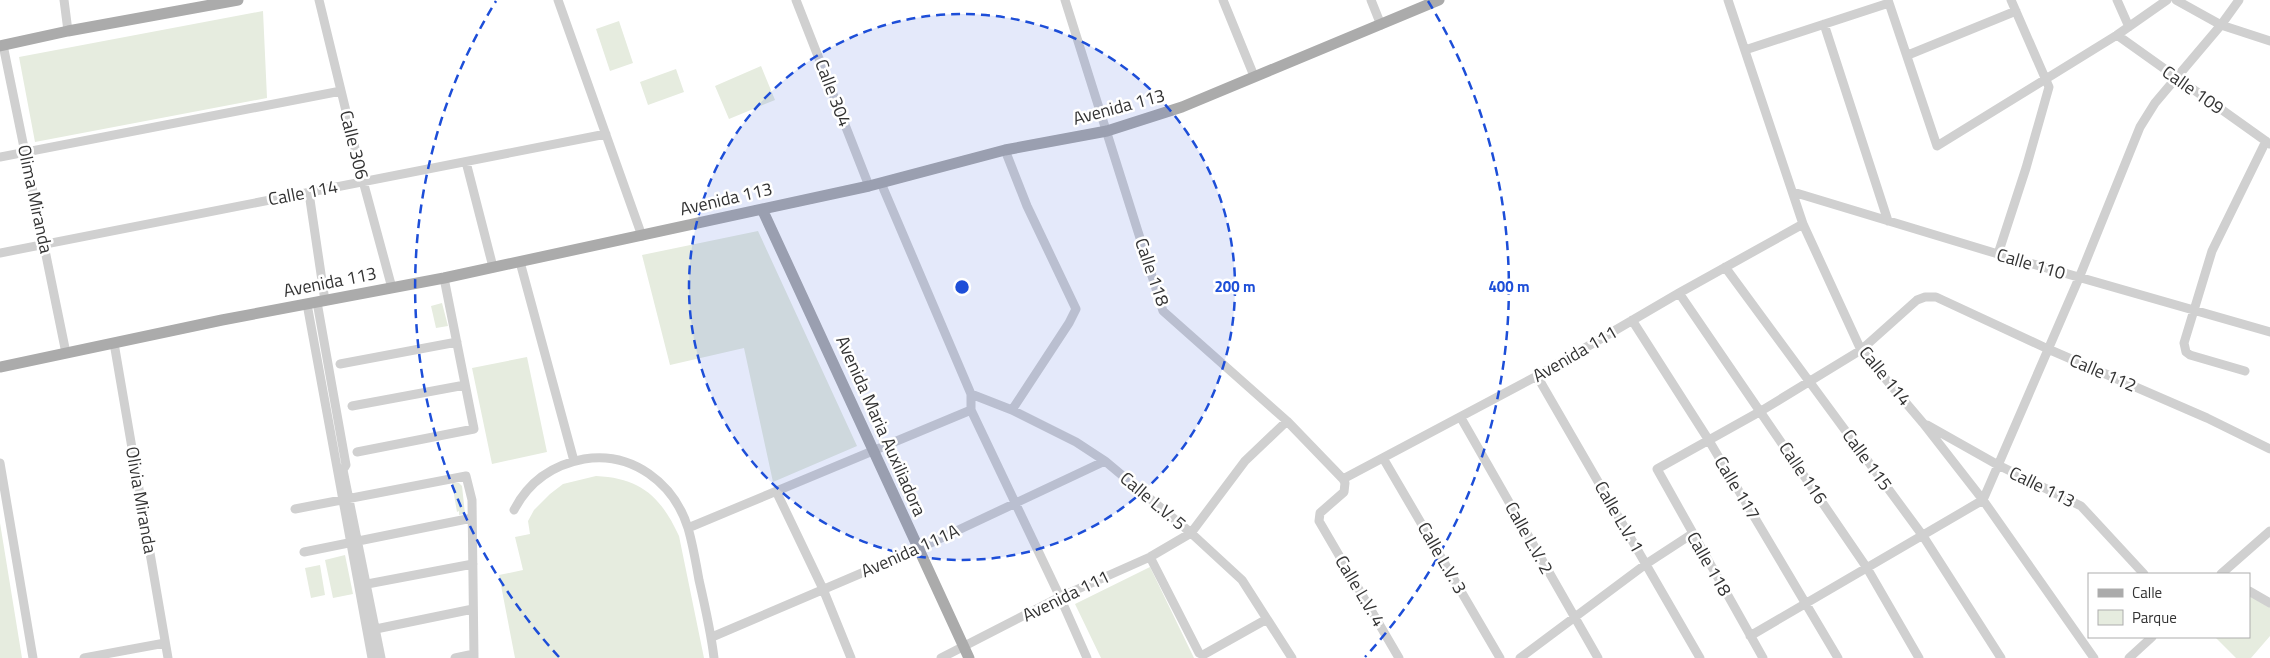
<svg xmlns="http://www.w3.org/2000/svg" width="2270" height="658" font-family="'Titillium Web',sans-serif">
<rect width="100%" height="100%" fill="#fff"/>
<path fill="#e6ecdf" d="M 263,11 L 267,98 L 35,142 L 19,57 Z
M 619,21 L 633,63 L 610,71 L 596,29 Z
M 761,66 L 775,100 L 729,119 L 715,86 Z
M 676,69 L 684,92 L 648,105 L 640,82 Z
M 758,231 L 857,446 L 773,482 L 744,348 L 670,365 L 642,255 Z
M 442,303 L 448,326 L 436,328 L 431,306 Z
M 527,357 L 547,452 L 492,464 L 472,368 Z
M 596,476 C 641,478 661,497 679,536 L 704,658 L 515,658 L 499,575 L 523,570 L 515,537 L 530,534 L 528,521 L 534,510 L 550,494 L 563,484 Z
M 452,483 L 459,483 L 462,486 L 465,514 L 459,515 L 459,511 L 457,512 Z
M 0,523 L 22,658 L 0,658 Z
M 345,555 L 353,594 L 333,598 L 325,560 Z
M 320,565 L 325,595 L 311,598 L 305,568 Z
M 1150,567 L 1194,658 L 1101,658 L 1075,604 Z
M 2249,592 L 2270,604 L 2270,636 L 2251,658 L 2236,658 L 2215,637 L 2249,637 Z"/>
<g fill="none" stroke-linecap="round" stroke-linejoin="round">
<path stroke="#d0d0d0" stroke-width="9" d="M 64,0 L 68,31
M 319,0 L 363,181 L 392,288
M 558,0 L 642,236
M 796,0 L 869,186
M 1065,0 L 1163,311 L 1287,421 L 1343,479 L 1345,483 L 1344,492 L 1320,513 L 1319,521 L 1399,658
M 1223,0 L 1254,76
M 1371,0 L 1381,25
M 1728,0 L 1803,224 L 1861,350 L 1923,423 L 1983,500 L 2094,658
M 1888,0 L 1937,146 L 2117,35 L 2167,0
M 2117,0 L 2129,27
M 2176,0 L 2221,25 L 2270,41
M 1824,24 L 1888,221
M 2117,35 L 2270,144
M 3,45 L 66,353
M 1745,50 L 1889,3
M 1908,55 L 2016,11
M 1005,150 L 1027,206 L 1076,309 L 1069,323 L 1012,410
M 0,157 L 341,91
M 466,162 L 493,267
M 881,183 L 971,394 L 971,410 L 1060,597 L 1087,658
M 1793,192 L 1998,254 L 2270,332
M 309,193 L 325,301
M 0,253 L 606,134
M 1998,254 L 2026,168 L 2049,87 L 2011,0
M 520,262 L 574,461
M 1725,267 L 1923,536 L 2001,658
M 1679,293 L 1867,568 L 1919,658
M 317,302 L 346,465 L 343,470 L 381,658
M 307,304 L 372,658
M 1632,320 L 1708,439 L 1838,658
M 114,343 L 168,658
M 340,364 L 457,342
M 2245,371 L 2190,355 L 2186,352 L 2184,343 L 2212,251 L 2266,141
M 1537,376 L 1700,658
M 971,394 L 1012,410 L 1076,442 L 1105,461 L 1191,533 L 1242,580 L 1292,658
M 352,406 L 465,385
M 1461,418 L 1598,658
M 1927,425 L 1998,465 L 2081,506 L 2144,574
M 357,452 L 474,429 L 444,278
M 1383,458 L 1500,658
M 0,463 L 33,658
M 1343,479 L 1537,376 L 1679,293 L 1803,224
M 777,493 L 823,589 L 851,658
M 295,509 L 466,476 L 472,500 L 474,658
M 514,510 C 529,481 552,465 584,459 C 632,451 674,483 688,528 C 693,545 696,563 699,580 C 705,606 711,632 714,658
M 688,528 L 971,410
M 304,552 L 472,518
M 1150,557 L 1199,653 L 1203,655 L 1267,619
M 2221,574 L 2270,531
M 362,585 L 473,564
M 2249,591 L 2270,603
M 371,630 L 473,609
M 1750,636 L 1983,500 L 2079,278 L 2140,127 L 2155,103 L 2221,25 L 2239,0
M 712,637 L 918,549 L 1105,461
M 84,658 L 165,643
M 455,658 L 474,654
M 941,658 L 1060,597 L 1150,557 L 1191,533 L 1245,461 L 1287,421
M 1520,658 L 1646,564 L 1692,534
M 1763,658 L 1657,469 L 1761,411 L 1861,350 L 1917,300 L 1925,297 L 1936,297 L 2048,349 L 2207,418 L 2270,449
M 2129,658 L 2152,637"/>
<path stroke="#ababab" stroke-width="11" d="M 0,46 L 68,31 L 238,0
M 762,209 L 969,658
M 0,367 L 222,320 L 444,278 L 869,186 L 1005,150 L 1107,131 L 1182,107 L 1439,0"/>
</g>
<circle cx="962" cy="287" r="273" fill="#1d4ed8" fill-opacity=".12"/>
<g fill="none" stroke="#1d4ed8" stroke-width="2.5" stroke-dasharray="9 6">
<circle cx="962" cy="287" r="273"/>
<path d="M559 657A547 547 0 0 1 496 1M1428 1A547 547 0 0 1 1365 657"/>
</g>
<g text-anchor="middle" stroke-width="5" stroke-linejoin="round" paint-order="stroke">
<g font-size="18" fill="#333" stroke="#fff">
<text transform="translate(2193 90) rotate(35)" y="6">Calle 109</text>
<text transform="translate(833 93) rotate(69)" y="6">Calle 304</text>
<text transform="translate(1119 107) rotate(-15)" y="6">Avenida 113</text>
<text transform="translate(354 145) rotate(76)" y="6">Calle 306</text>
<text transform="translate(303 193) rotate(-11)" y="6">Calle 114</text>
<text transform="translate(35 199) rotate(78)" y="6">Olima Miranda</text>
<text transform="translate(726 199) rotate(-13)" y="6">Avenida 113</text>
<text transform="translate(2031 264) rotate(16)" y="6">Calle 110</text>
<text transform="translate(1152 272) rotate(71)" y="6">Calle 118</text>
<text transform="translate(330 282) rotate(-11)" y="6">Avenida 113</text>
<text transform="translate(1575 354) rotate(-30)" y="6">Avenida 111</text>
<text transform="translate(2103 373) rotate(23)" y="6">Calle 112</text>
<text transform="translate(1885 376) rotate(51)" y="6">Calle 114</text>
<text transform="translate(881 426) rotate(66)" y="6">Avenida Maria Auxiliadora</text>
<text transform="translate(1867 460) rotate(54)" y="6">Calle 115</text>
<text transform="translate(1803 473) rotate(56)" y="6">Calle 116</text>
<text transform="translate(2042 487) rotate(26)" y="6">Calle 113</text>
<text transform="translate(1737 488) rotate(59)" y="6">Calle 117</text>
<text transform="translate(141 500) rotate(80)" y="6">Olivia Miranda</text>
<text transform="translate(1153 501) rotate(40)" y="6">Calle L.V. 5</text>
<text transform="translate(1619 517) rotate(60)" y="6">Calle L.V. 1</text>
<text transform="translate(1529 538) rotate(61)" y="6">Calle L.V. 2</text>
<text transform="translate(910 551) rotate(-24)" y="6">Avenida 111A</text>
<text transform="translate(1442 558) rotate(60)" y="6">Calle L.V. 3</text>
<text transform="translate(1709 564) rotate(60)" y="6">Calle 118</text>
<text transform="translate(1360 591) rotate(59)" y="6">Calle L.V. 4</text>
<text transform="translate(1066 596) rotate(-26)" y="6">Avenida 111</text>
</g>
</g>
<circle cx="962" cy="287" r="8" fill="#1d4ed8" stroke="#fff" stroke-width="2.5"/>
<g font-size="15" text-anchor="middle" font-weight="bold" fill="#1d4ed8" stroke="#fff" stroke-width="5" stroke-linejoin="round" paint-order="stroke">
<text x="1235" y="292">200 m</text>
<text x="1509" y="292">400 m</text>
</g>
<rect x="2088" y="573" width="162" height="65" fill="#ffffff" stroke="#adadad"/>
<rect x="2098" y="589" width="25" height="8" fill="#ababab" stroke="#adadad"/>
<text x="2132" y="598" font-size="15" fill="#333333">Calle</text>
<rect x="2098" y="610" width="25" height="15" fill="#e6ecdf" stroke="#adadad"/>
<text x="2132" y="623" font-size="15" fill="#333333">Parque</text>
</svg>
